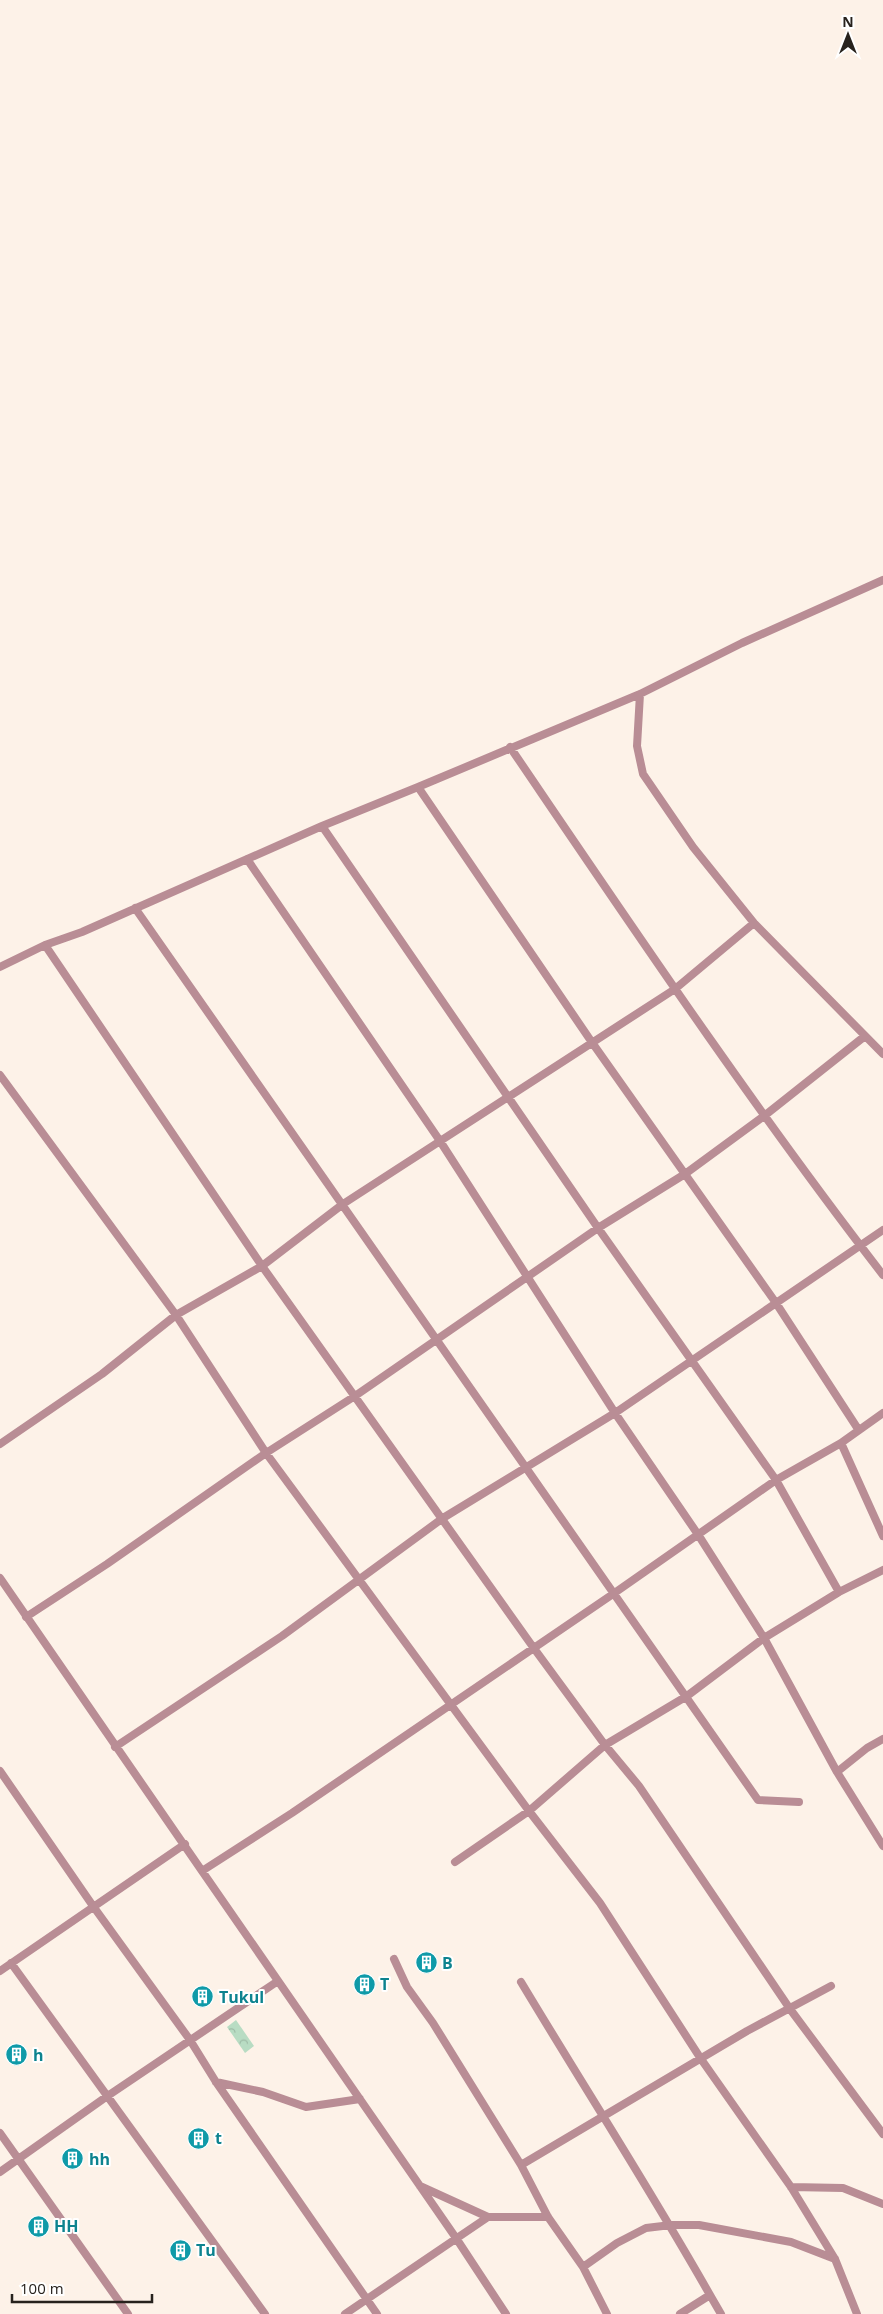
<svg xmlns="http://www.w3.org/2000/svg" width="883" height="2314" font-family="'Open Sans',sans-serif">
<defs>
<pattern id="park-crowns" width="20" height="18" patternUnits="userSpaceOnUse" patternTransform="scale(1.25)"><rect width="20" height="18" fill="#b8dcc3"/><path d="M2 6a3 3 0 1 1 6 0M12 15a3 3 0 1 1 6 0" fill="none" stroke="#9ebca7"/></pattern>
</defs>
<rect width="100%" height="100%" fill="#fdf2e8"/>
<path fill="url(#park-crowns)" d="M 236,2020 L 254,2046 L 245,2053 L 227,2027 Z"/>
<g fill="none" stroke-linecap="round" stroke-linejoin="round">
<path stroke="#b98d95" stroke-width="8" d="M 640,694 L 637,746 L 643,774 L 693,847 L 754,923 L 883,1054
M 510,747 C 631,925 751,1104 883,1275
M 418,787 L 591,1041 L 776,1303 L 858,1429
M 322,826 L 598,1228 L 776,1480 L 839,1592
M 247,859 L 440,1141 L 615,1413 L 699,1536 L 764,1638 L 837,1772 L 883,1846
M 135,908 L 758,1800 L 799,1802
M 45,945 L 262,1266 L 533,1647 L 605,1745 L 639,1786 L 790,2009 L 883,2134
M 0,967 L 45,945 L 82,932 L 322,826 L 418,787 L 640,694 L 742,643 L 883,580
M 0,1075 L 176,1315 L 266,1453 L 529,1811 L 600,1903 L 701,2059 L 791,2187 L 835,2259 L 857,2314
M 841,1443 L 883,1536
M 0,1444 L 102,1374 L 176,1315 L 262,1266 L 343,1204 L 675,989 L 754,923
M 0,1578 L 202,1871 L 292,1813 L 613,1594 L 776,1480 L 841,1443 L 883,1413
M 26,1617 L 107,1564 L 266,1453 L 355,1396 L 598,1228 L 685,1174 L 764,1116 L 865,1036
M 115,1747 L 282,1636 L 443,1518 L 615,1413 L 883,1230
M 0,1771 L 93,1906 L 190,2040 L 216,2082 L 377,2314
M 837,1772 L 867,1748 L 883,1739
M 455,1862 L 529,1811 L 605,1745 L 687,1696 L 764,1638 L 839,1592 L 883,1570
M 202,1871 L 456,2238 L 506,2314
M 394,1959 L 407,1987 L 433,2023 L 521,2165 L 548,2217 L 583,2267 L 607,2314
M 11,1963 L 265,2314
M 0,1971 L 185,1844
M 521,1982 C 584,2087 650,2189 710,2295
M 216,2082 L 263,2092 L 306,2107 L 360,2099
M 0,2133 L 128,2314
M 521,2165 L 747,2031 L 831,1986
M 0,2172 L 106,2097 L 278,1981
M 420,2186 L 488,2217
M 791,2187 L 843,2188 L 883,2204
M 583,2267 L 617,2243 L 646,2228 L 671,2225 L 699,2225 L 791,2242 L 835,2259
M 345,2314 L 488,2217 L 548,2217
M 680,2314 L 710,2295 L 721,2314"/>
</g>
<defs>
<symbol id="building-disc" viewBox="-11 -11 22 22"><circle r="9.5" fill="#0f9aa8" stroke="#fff"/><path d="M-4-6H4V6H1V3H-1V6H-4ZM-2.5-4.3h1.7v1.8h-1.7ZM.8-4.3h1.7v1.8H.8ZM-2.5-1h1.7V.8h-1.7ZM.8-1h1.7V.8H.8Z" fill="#fff"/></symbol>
</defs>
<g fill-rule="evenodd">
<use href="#building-disc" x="414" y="1950" width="25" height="25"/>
<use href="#building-disc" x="352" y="1972" width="25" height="25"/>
<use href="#building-disc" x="190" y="1984" width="25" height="25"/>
<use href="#building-disc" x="4" y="2042" width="25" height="25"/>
<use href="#building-disc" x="186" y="2126" width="25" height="25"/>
<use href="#building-disc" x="60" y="2146" width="25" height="25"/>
<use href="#building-disc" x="26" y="2214" width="25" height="25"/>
<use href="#building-disc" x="168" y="2238" width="25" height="25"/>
</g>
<g text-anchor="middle" stroke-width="4" stroke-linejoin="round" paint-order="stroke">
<g font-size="16" font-weight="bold" fill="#0d838f" stroke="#fff" text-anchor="start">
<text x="442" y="1969">B</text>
<text x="380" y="1990">T</text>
<text x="219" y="2003">Tukul</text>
<text x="33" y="2061">h</text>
<text x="215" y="2144">t</text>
<text x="89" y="2165">hh</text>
<text x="54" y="2232">HH</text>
<text x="196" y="2256">Tu</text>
</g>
</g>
<g transform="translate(848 35)" stroke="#ffffff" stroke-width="4" paint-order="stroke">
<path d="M0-4L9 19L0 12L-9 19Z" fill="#27221d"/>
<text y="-8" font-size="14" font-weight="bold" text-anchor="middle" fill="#27221d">N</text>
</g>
<path d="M12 2294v8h140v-8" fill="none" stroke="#27221d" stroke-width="2.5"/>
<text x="20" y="2294" font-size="15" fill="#27221d" stroke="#ffffff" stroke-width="4" paint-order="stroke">100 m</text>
</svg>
